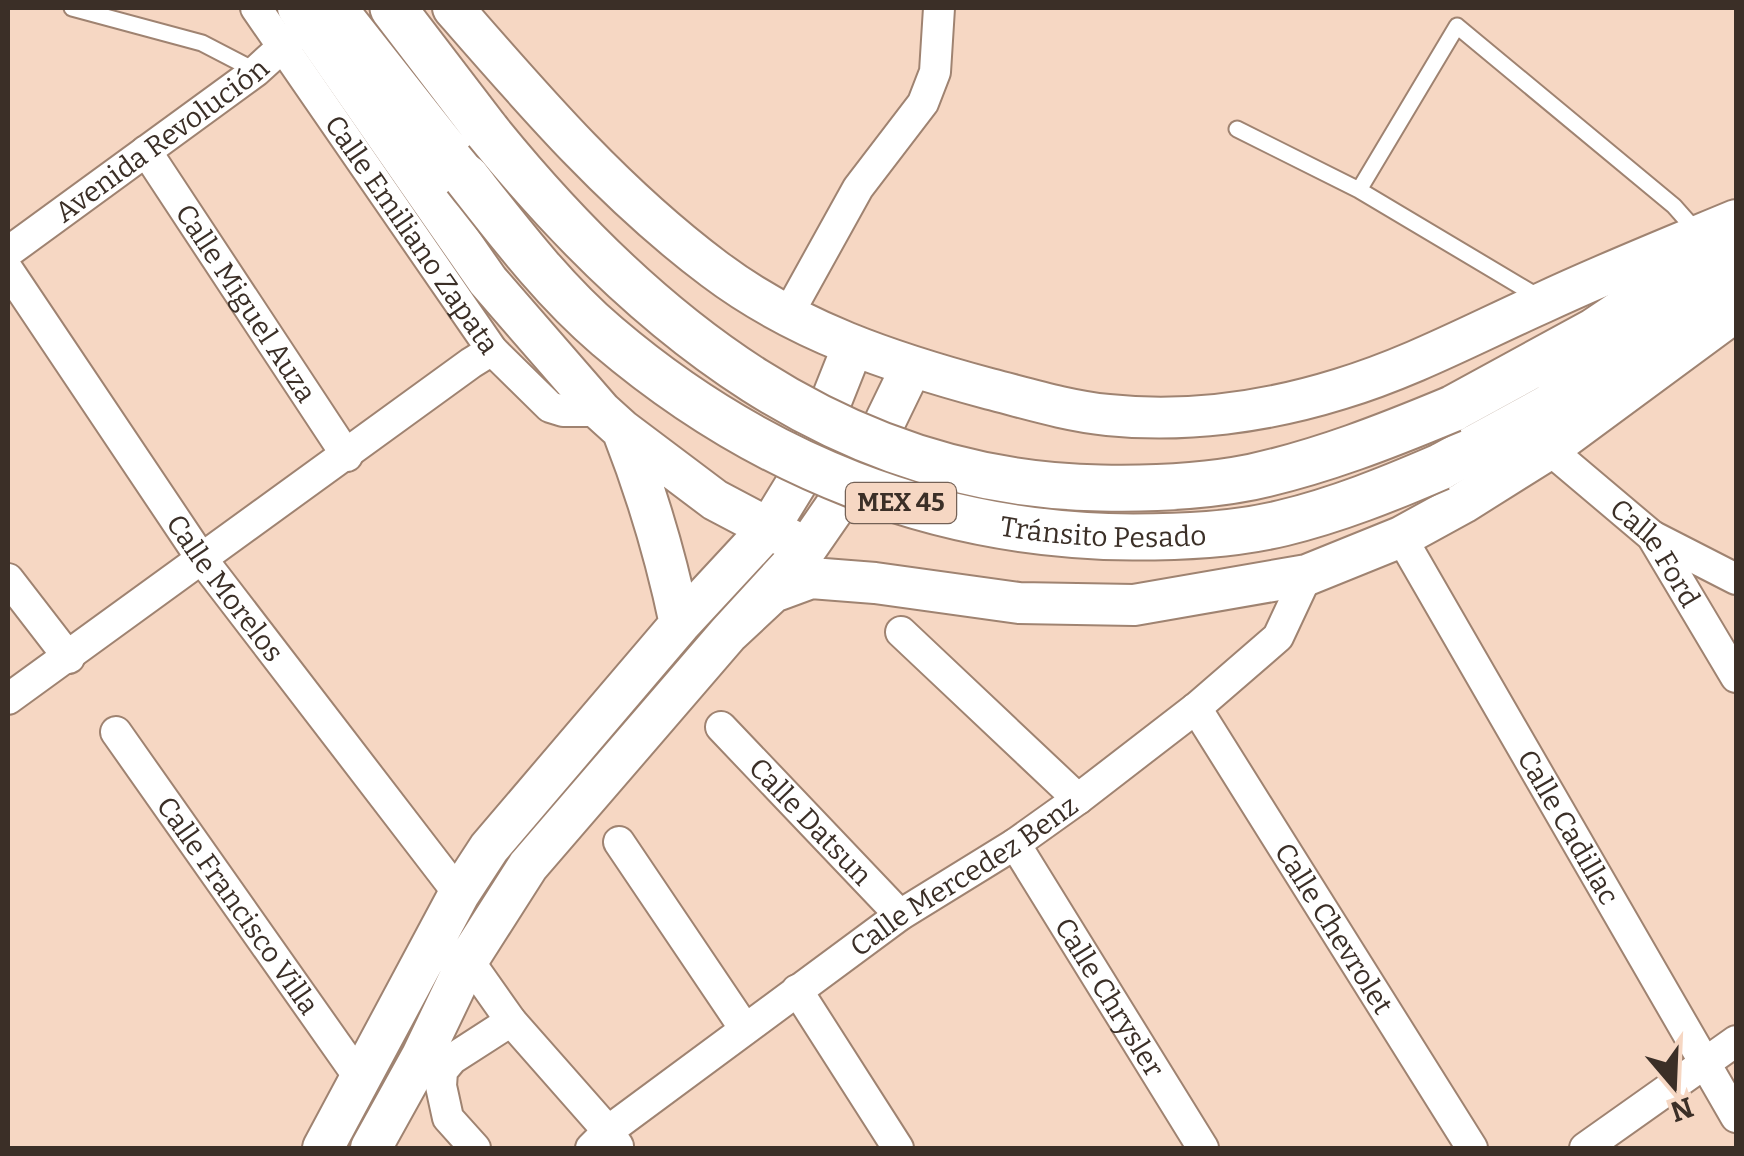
<svg xmlns="http://www.w3.org/2000/svg" width="1744" height="1156" font-family="Bitter,serif">
<style>
.lines{fill:none;stroke-linecap:round;stroke-linejoin:round}
.lane-casing{stroke:#9f8371;stroke-width:19}
.street-casing{stroke:#9f8371;stroke-width:34}
.secondary-casing{stroke:#9f8371;stroke-width:44}
.primary-casing{stroke:#9f8371;stroke-width:49}
.lane{stroke:#fff;stroke-width:15}
.street{stroke:#fff;stroke-width:30}
.secondary{stroke:#fff;stroke-width:40}
.primary{stroke:#fff;stroke-width:45}
.primary-bridge-casing{stroke:#9f8371;stroke-width:49;stroke-linecap:butt}
.primary-bridge{stroke:#fff;stroke-width:45}
.labels{text-anchor:middle;dominant-baseline:central;stroke-width:8;stroke-linejoin:round;paint-order:stroke}
.shield{fill:#f6d7c3;stroke:#736156;stroke-width:2.5}
.shield-label{font-size:25px;font-weight:bold;fill:#3b2f27}
.street-label{font-size:28px;fill:#3b2f27;stroke:#f6d7c3}
</style>
<rect width="100%" height="100%" fill="#f6d7c3"/>
<g class="lines">
<g class="lane-casing">
<path id="lane" d="M 72,8 L 202,43 L 256,71
M 1237,129 L 1359,190 L 1542,299
M 1359,190 L 1457,26 L 1674,206 L 1697,232"/>
</g>
<g class="street-casing">
<g id="street">
<path id="s1" d="M 256,8 L 492,350 L 550,407 L 563,411 L 601,411"/>
<path id="s2" d="M 146,151 L 347,456"/>
<path id="s3" d="M 8,252 L 256,71 L 299,32"/>
<path id="s4" d="M 8,270 L 201,558 L 459,894"/>
<path d="M 787,316 L 858,188 L 923,103 L 935,72 L 939,8"/>
<path id="s5" d="M 1549,449 L 1652,536 L 1736,677"/>
<path d="M 1652,536 L 1736,579"/>
<path id="s6" d="M 1401,537 L 1736,1117"/>
<path d="M 8,579 L 69,658"/>
<path d="M 901,632 L 1078,799"/>
<path d="M 8,699 L 471,363 L 492,350"/>
<path id="s7" d="M 1196,708 L 1472,1148"/>
<path id="s8" d="M 721,727 L 900,915"/>
<path id="s9" d="M 116,732 L 361,1080"/>
<path d="M 619,842 L 745,1029"/>
<path id="s10" d="M 1015,844 L 1203,1148"/>
<path d="M 468,960 L 511,1021 L 608,1131 L 618,1146"/>
<path d="M 797,990 L 898,1148"/>
<path d="M 475,1148 L 448,1118 L 441,1086 L 442,1071 L 452,1059 L 511,1021"/>
<path id="s11" d="M 591,1148 L 608,1131 L 900,915 L 1015,844 L 1078,799 L 1196,708 L 1278,637 L 1307,575"/>
<path d="M 1585,1148 L 1736,1041"/>
</g>
</g>
<g class="secondary-casing">
<path id="secondary" d="M 298,8 L 488,281 L 601,411 L 622,430 L 715,500 L 791,540
M 453,8 C 534,101 614,194 714,269 C 796,331 893,363 990,389 C 1029,399 1068,411 1108,415 C 1185,423 1266,412 1340,389 C 1410,368 1475,333 1542,303 C 1606,273 1671,247 1736,220
M 623,432 C 648,496 666,557 680,624
M 728,634 L 773,592 L 811,578 L 875,583 L 1019,603 L 1134,605 L 1307,575 L 1401,537 L 1463,503 L 1549,449 L 1736,311
M 323,1148 L 459,894 L 489,848 L 680,624 L 769,528 L 802,474 L 853,346
M 371,1148 L 422,1056 L 468,960 L 528,866 L 728,634 L 806,549 L 864,465 L 911,368"/>
</g>
<g class="primary-casing">
<path id="primary" d="M 333,8 L 466,177
M 393,8 L 487,131
M 1452,409 L 1595,331 L 1736,236
M 1440,467 L 1548,408 L 1736,286"/>
</g>
<use href="#lane" class="lane"/>
<use href="#street" class="street"/>
<use href="#secondary" class="secondary"/>
<use href="#primary" class="primary"/>
<g class="primary-bridge-casing">
<g id="primary-bridge">
<path d="M 487,131 C 644,325 840,484 1101,488 C 1151,489 1202,487 1252,477 C 1321,462 1387,436 1452,409"/>
<path id="s12" d="M 466,177 C 510,233 553,290 607,336 C 757,464 935,536 1133,537 C 1183,537 1233,535 1283,523 C 1337,510 1389,489 1440,467"/>
</g>
</g>
<use href="#primary-bridge" class="primary-bridge"/>
</g>
<g class="labels">
<rect class="shield" x="846" y="483" width="110" height="40" rx="8"/>
<g class="shield-label">
<text x="901" y="503">MEX 45</text>
</g>
<g class="street-label">
<text stroke="none"><textPath href="#s3" startOffset="190">Avenida Revolución</textPath></text>
<text stroke="none"><textPath href="#s1" startOffset="275">Calle Emiliano Zapata</textPath></text>
<text stroke="none"><textPath href="#s2" startOffset="182">Calle Miguel Auza</textPath></text>
<text stroke="none"><textPath href="#s12" startOffset="758">Tránsito Pesado</textPath></text>
<text stroke="none"><textPath href="#s5" startOffset="150">Calle Ford</textPath></text>
<text stroke="none"><textPath href="#s4" startOffset="385">Calle Morelos</textPath></text>
<text stroke="none"><textPath href="#s8" startOffset="130">Calle Datsun</textPath></text>
<text stroke="none"><textPath href="#s6" startOffset="335">Calle Cadillac</textPath></text>
<text stroke="none"><textPath href="#s11" startOffset="462">Calle Mercedez Benz</textPath></text>
<text stroke="none"><textPath href="#s9" startOffset="212">Calle Francisco Villa</textPath></text>
<text stroke="none"><textPath href="#s7" startOffset="260">Calle Chevrolet</textPath></text>
<text stroke="none"><textPath href="#s10" startOffset="180">Calle Chrysler</textPath></text>
</g>
</g>
<rect width="1744" height="1156" fill="none" stroke="#3b2f27" stroke-width="20"/>
<g transform="translate(1674 1086) rotate(161)" stroke="#f6d7c3" stroke-width="8" paint-order="stroke">
<path d="M0-8L18 38L0 25L-18 38Z" fill="#3b2f27"/>
<text y="-15" font-size="28" font-weight="bold" text-anchor="middle" fill="#3b2f27">N</text>
</g>
</svg>
